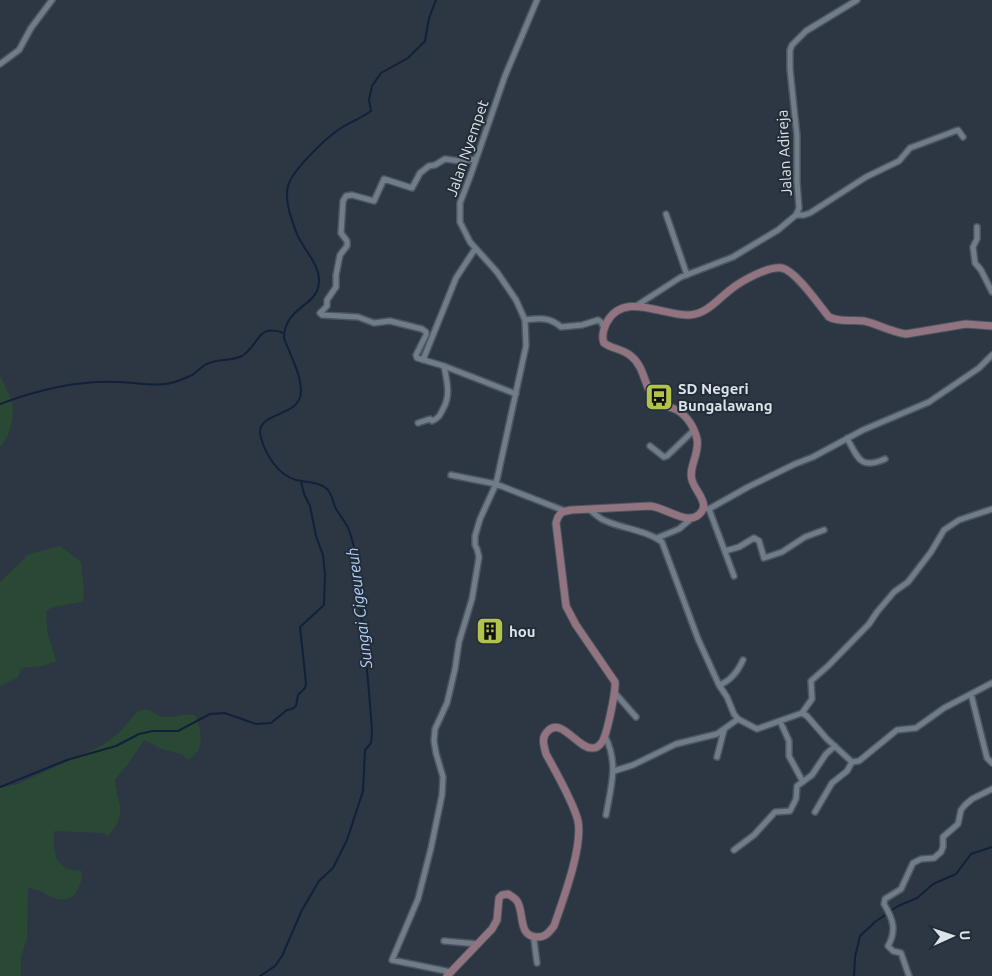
<svg xmlns="http://www.w3.org/2000/svg" width="992" height="976" font-family="Ubuntu,sans-serif">
<style>
.green{fill:#294935}
.lines{fill:none;stroke-linecap:round;stroke-linejoin:round}
.stream{stroke:#11213a;stroke-width:2}
.street-casing{stroke:#4d555f;stroke-width:8}
.secondary-casing{stroke:#4d555f;stroke-width:9}
.street{stroke:#717c89;stroke-width:5}
.secondary{stroke:#927480;stroke-width:7}
.labels{text-anchor:middle;dominant-baseline:central;stroke-width:4;stroke-linejoin:round;paint-order:stroke}
.street-label{font-size:15px;fill:#dde3eb;stroke:#232d38}
.poi-label{font-size:15px;font-weight:bold;fill:#dde3eb;stroke:#232d38;text-anchor:start}
.water-label{font-size:16px;font-style:italic;fill:#b5d1fb;stroke:#232d38}
</style>
<rect width="100%" height="100%" fill="#2d3743"/>
<path class="green" d="M 0,376 C 4,384 9,393 12,402 C 15,415 10,437 0,447 Z
M 60,546 L 81,562 L 84,591 L 83,601 C 70,606 58,603 46,611 L 47,632 L 56,661 L 43,666 L 21,668 L 18,677 L 0,686 L 0,582 L 29,554 Z
M 146,709 C 153,712 159,717 166,717 C 178,718 182,712 196,716 C 201,734 206,748 188,760 L 181,754 L 162,749 L 144,740 L 128,764 L 115,779 C 116,806 130,811 108,836 L 103,833 L 54,831 C 53,854 54,870 82,871 C 82,888 74,904 54,898 C 50,897 47,894 43,892 C 39,890 33,889 28,888 L 27,938 L 21,957 L 21,976 L 0,976 L 0,788 L 18,784 L 103,745 L 119,733 L 137,712 Z"/>
<g class="lines">
<path class="stream" d="M 0,404 C 37,390 79,380 119,382 C 148,383 161,390 190,376 C 197,373 202,365 209,363 C 219,359 232,361 242,356 C 260,345 256,323 284,333
M 0,787 L 67,760 L 116,746 L 139,734 L 153,731 L 178,731 L 210,714 L 225,713 L 256,724 L 271,723 L 287,710 L 292,709 L 296,706 L 298,695 L 305,688 L 306,683 L 300,627 L 324,605 L 325,575 L 323,555 L 316,536 L 310,506 L 304,494 L 301,481
M 260,976 L 275,966 L 282,956 L 302,910 L 319,881 L 333,868 L 347,840 L 363,791 L 365,750 L 371,743 L 372,733 C 370,697 366,659 362,624 C 358,593 360,560 349,530 C 346,522 339,515 335,507 C 333,502 332,495 328,490 C 321,482 306,482 296,480 C 278,475 266,455 261,438 C 253,410 300,419 301,392 C 301,373 290,355 284,338 C 284,332 286,325 289,320 C 299,304 320,301 319,279 C 318,262 303,249 297,234 C 292,221 284,201 288,186 C 292,170 327,137 341,128 C 351,122 361,118 371,111 L 369,100 L 372,86 L 381,73 L 408,58 L 425,41 L 429,18 L 436,0
M 854,976 L 855,957 L 860,936 L 875,922 L 898,906 L 917,898 L 933,884 L 956,874 L 971,854 L 992,847"/>
<g class="street-casing">
<path id="street" d="M 0,64 L 19,50 L 31,28 L 52,0
M 476,159 L 460,161 L 445,159 L 435,165 L 429,166 L 420,173 L 412,188 L 384,179 L 374,201 L 352,195 L 346,196 L 343,201 L 341,233 L 347,241 L 347,246 L 340,255 L 336,275 L 336,287 L 327,300 L 327,306 L 320,313 L 322,315 L 358,317 L 374,323 L 390,321 L 422,329 L 426,332 L 426,335 L 416,355 L 417,358 L 444,366 L 516,394
M 666,214 L 687,275
M 796,215 L 804,215 L 810,213 L 866,177 L 899,161 L 910,148 L 958,130 L 963,137
M 977,227 L 977,239 L 973,247 L 975,263 L 981,270 L 992,292
M 636,306 L 681,277 L 733,257 L 778,230 L 796,215 L 799,208 L 797,182 L 797,136 L 790,69 L 790,50 L 792,45 L 806,31 L 857,0
M 525,320 C 539,318 550,317 561,327 L 582,325 L 598,320 L 601,322 L 604,328
M 423,360 L 456,278 L 475,249
M 418,423 L 430,419 L 432,421 C 438,419 440,415 443,409 C 451,395 447,382 444,366
M 847,438 C 858,458 860,470 885,459
M 650,446 L 664,457 L 667,456 L 694,430
M 451,475 L 496,484 L 565,511
M 704,508 L 709,509 L 748,487 L 795,464 L 813,457 L 863,430 L 929,402 L 979,368 L 992,355
M 709,509 L 734,576
M 590,510 C 595,514 600,519 606,521 C 624,529 646,530 662,542 L 698,639 L 719,685 L 727,697 L 734,714 L 738,719 L 757,729 L 802,713 L 812,699 L 811,681 L 829,665 L 869,624 L 877,612 L 894,592 L 908,582 L 931,552 L 944,530 L 959,520 L 992,509
M 657,538 L 679,529 L 692,518
M 725,551 L 739,547 L 754,538 L 759,541 L 764,558 L 782,552 L 805,537 L 824,530
M 719,685 C 731,681 738,671 743,660
M 614,692 L 636,717
M 971,694 L 987,758 L 992,763
M 802,713 L 807,716 L 827,739 L 852,762
M 780,721 L 789,741 L 789,756 L 803,782
M 605,736 C 619,764 611,786 606,815
M 717,757 L 724,730
M 614,771 L 633,765 L 676,744 L 717,734 L 738,719
M 815,812 L 832,783 L 847,771 L 852,762 L 859,761 L 897,730 L 916,728 L 944,708 L 992,683
M 734,850 L 754,835 L 775,812 L 790,811 L 796,799 L 797,786 L 812,775 L 826,754 L 835,746
M 535,937 L 534,940 L 537,963
M 444,941 L 478,944
M 451,972 L 392,960 L 418,899 L 431,848 L 442,795 L 443,777 L 436,753 L 434,741 L 435,729 L 447,703 L 455,669 L 459,642 L 472,599 L 479,557 L 477,549 L 475,545 L 475,536 L 480,519 L 496,484 L 526,346 L 525,320 L 516,300 L 497,272 L 470,242 L 460,222 L 460,203 L 471,174 L 505,76 L 537,0
M 909,976 L 901,953 L 893,951 L 888,946 C 897,930 893,919 884,904 L 885,899 L 901,889 L 913,863 L 921,859 L 934,858 L 941,852 L 943,847 L 943,837 L 958,824 L 961,810 L 965,805 L 972,799 L 992,789"/>
</g>
<g class="secondary-casing">
<path id="secondary" d="M 447,976 L 492,929 L 497,920 L 499,898 L 502,895 L 508,894 C 511,896 515,898 517,901 C 525,913 517,937 538,937 C 546,937 549,932 554,926 C 563,900 583,847 578,821 C 574,804 555,770 546,754 C 544,746 541,738 547,732 C 561,715 578,750 593,748 C 597,748 600,745 602,742 C 607,735 616,691 615,682 L 576,625 L 566,606 L 556,523 L 558,517 L 562,512 L 571,510 L 650,506 C 664,507 685,524 697,516 C 713,505 695,492 692,480 C 688,467 700,454 697,439 C 694,426 685,412 672,408 C 667,406 661,406 657,402 C 644,390 646,368 631,356 C 623,349 612,349 604,343 C 601,336 604,328 607,322 C 624,291 663,316 689,315 C 707,314 717,300 730,290 C 741,281 768,266 782,268 C 796,271 819,305 829,317 C 841,323 852,319 864,321 C 878,324 891,332 906,334 L 966,324 L 992,326"/>
</g>
<use href="#street" class="street"/>
<use href="#secondary" class="secondary"/>
</g>
<defs>
<g id="bus-square" transform="scale(1.4375)"><rect x="-9" y="-9" width="18" height="18" rx="4" fill="#b2c34b" stroke="#232d38"/><path d="M-5-6H5V4H4V6H2V4H-2V6H-4V4H-5ZM-3.5-4V0h7V-4ZM-3.5 1.2v1.5H-2V1.2ZM2 1.2v1.5H3.5V1.2Z" fill="#111"/></g>
<g id="building-square" transform="scale(1.4375)"><rect x="-9" y="-9" width="18" height="18" rx="4" fill="#b2c34b" stroke="#232d38"/><path d="M-4-6H4V6H1V3H-1V6H-4ZM-2.5-4.3h1.7v1.8h-1.7ZM.8-4.3h1.7v1.8H.8ZM-2.5-1h1.7V.8h-1.7ZM.8-1h1.7V.8H.8Z" fill="#111"/></g>
</defs>
<g fill-rule="evenodd">
<use href="#bus-square" x="659" y="397"/>
<use href="#building-square" x="490" y="631"/>
</g>
<g class="labels">
<g class="street-label">
<text transform="translate(467 148) rotate(-71)">Jalan Nyempet</text>
<text transform="translate(784 153) rotate(-93)">Jalan Adireja</text>
</g>
<g class="poi-label">
<text x="678" y="388">SD Negeri<tspan x="678" dy="17">Bungalawang</tspan></text>
<text x="509" y="631">hou</text>
</g>
<g class="water-label">
<text transform="translate(359 608) rotate(-97)">Sungai Cigeureuh</text>
</g>
</g>
<g transform="translate(952 936) rotate(87)" stroke="#232d38" stroke-width="4" paint-order="stroke">
<path d="M0-4L9 19L0 12L-9 19Z" fill="#dde3eb"/>
<text y="-8" font-size="14" font-weight="bold" text-anchor="middle" fill="#dde3eb">U</text>
</g>
</svg>
